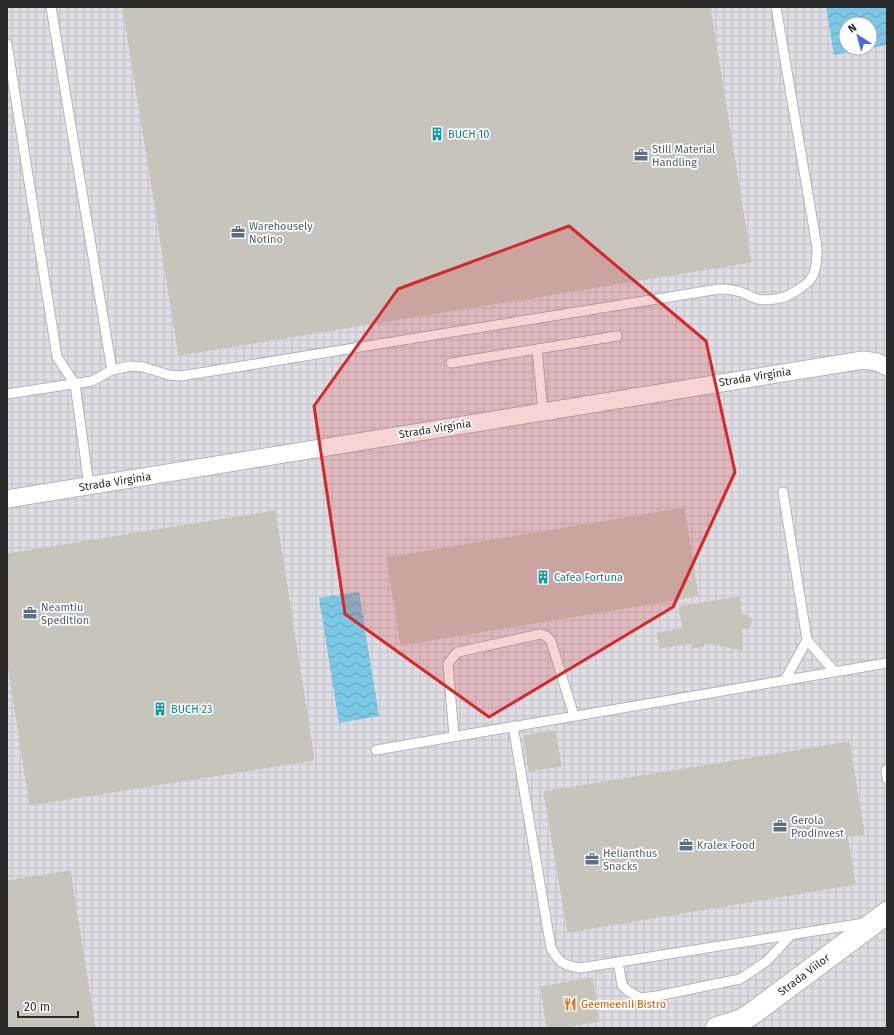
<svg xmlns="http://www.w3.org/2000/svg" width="894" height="1035" font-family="'Fira Sans',sans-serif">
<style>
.industrial{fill:url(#industrial-grid);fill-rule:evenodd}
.water{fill:url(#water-waves);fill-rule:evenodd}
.building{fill:#c7c4bc;stroke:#c7c2b8}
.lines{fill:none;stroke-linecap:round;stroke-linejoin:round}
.service-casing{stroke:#b1b4bd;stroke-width:11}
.minor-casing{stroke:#b1b4bd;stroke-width:19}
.secondary-casing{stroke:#b1b4bd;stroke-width:24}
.service{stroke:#fff;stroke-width:9}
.minor{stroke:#fff;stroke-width:17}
.secondary{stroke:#fff;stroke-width:22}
.marked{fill:#d62828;fill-opacity:0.2;stroke:#d62828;stroke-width:3;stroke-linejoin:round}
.labels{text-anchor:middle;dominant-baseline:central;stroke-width:3.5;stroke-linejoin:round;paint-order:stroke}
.culture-label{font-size:11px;fill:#0d838f;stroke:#fff;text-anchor:start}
.service-label{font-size:11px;fill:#4e5e75;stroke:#fff;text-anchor:start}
.street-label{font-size:11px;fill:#2b2b2b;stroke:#fff}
.food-label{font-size:11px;fill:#c56008;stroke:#fff;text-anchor:start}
</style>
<defs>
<pattern id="industrial-grid" width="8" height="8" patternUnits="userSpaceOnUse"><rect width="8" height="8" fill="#e0dee5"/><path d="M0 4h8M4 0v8" fill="none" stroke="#c0bfc5"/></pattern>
<pattern id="water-waves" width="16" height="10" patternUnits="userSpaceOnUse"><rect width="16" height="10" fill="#7ac8e5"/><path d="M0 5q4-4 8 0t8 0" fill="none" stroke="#64a3ba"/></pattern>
</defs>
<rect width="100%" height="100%" fill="#ebe6de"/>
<path class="industrial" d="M 7,7 L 887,7 L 887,1028 L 7,1028 ZM 846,24 L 870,24 L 870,48 L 846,48 Z"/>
<path class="water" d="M 826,7 L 887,7 L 887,45 L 834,55 ZM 846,24 L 870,24 L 870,48 L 846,48 Z
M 359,592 L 379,716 L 339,723 L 319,598 Z"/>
<path class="building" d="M 123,7 L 710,7 L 751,262 L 179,355 Z
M 684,508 L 698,596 L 401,645 L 387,558 Z
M 275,511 L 314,760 L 30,805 L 7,658 L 7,554 Z
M 739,597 L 742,616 L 746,615 L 749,617 L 751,619 L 751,624 L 749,627 L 745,628 L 742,627 L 742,650 L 703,642 L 704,646 L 693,648 L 692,643 L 660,648 L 657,633 L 683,629 L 679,607 Z
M 555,731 L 561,766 L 529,771 L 524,736 Z
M 849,742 L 864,834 L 847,836 L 855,884 L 568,932 L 544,792 Z
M 70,871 L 95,1028 L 7,1028 L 7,881 Z
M 592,978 L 599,1021 L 560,1028 L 547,1028 L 541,987 Z"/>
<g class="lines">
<g class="service-casing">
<path id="service" d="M 51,7 L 112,370
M 7,44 L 57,357 L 75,384 L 89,486
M 537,349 L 543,412
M 451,363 L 617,336
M 7,394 L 92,381 L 112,370 L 130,366 L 143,367 L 169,375 L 181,376 L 719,289 C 728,289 737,290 746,294 C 749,295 753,298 757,299 C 765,301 780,299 787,296 C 793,293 806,285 810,280 C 817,271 817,258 817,247 L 776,7
M 783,492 L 807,640 L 835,672
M 785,680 L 807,640
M 513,726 L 551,948 C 560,963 562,965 580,968 L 865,923
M 454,736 L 448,664 L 453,657 L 458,652 L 540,634 L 546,636 L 551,641 L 574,716
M 376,750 L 887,663
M 886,770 L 887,779
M 618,962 L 622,985 L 628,991 L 640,998 L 657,996 L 740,979 L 767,961 L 792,934"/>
</g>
<g class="minor-casing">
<path id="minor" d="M 7,499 L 863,360 L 877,362 L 887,367"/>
</g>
<g class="secondary-casing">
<path id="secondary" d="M 717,1028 L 740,1021 L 753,1013 L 887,913"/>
</g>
<use href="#service" class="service"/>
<use href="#minor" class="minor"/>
<use href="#secondary" class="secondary"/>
</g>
<path class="marked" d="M 569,226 L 706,341 L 735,472 L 673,607 L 489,717 L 345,614 L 314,406 L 398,289 Z"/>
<defs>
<g id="building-bare" transform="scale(1.08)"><path d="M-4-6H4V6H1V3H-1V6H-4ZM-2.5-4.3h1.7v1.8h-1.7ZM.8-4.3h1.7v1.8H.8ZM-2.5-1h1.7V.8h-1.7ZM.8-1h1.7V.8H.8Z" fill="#0f9aa8" stroke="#fff" stroke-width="2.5" paint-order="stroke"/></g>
<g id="office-bare" transform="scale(1.08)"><path d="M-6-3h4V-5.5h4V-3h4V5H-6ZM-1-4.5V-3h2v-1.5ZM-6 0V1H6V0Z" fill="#5c6f8a" stroke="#fff" stroke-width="2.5" paint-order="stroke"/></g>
<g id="restaurant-bare" transform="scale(1.08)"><path d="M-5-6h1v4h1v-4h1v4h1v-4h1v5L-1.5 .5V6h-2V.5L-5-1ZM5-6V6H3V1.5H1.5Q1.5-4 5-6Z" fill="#e8710a" stroke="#fff" stroke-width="2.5" paint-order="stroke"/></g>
</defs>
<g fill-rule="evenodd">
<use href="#building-bare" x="437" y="134"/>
<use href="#office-bare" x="641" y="155"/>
<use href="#office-bare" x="238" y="232"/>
<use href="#building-bare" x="543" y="577"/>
<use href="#office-bare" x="30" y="613"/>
<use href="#building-bare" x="160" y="709"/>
<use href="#office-bare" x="780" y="826"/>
<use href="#office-bare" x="686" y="845"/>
<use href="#office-bare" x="592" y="859"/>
<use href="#restaurant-bare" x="570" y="1004"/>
</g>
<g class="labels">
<g class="culture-label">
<text x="448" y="134">BUCH 10</text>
<text x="554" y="577">Cafea Fortuna</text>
<text x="171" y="709">BUCH 23</text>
</g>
<g class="service-label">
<text x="652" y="149">Still Material<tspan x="652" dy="13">Handling</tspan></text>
<text x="249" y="226">Warehousely<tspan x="249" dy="13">Notino</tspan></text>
<text x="41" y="607">Neamtiu<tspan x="41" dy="13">Spedition</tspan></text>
<text x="791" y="820">Gerola<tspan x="791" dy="13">Prodinvest</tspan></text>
<text x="697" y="845">Kralex Food</text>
<text x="603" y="853">Helianthus<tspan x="603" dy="13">Snacks</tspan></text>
</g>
<g class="street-label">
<text transform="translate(755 377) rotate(-9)">Strada Virginia</text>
<text transform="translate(435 429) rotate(-9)">Strada Virginia</text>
<text transform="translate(115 482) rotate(-9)">Strada Virginia</text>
<text transform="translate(804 975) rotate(-37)">Strada Viilor</text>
</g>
<g class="food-label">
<text x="581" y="1004">Geemeenii Bistro</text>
</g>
</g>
<rect width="894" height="1035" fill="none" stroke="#2b2b2b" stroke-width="16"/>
<g transform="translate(858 36) rotate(324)"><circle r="19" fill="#ffffff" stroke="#aaaaaa"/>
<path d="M0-3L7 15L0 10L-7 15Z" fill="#4b68eb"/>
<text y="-6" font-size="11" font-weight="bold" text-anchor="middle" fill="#2b2b2b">N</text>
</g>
<path d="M18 1011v6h60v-6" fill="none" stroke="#2b2b2b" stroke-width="2"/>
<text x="24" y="1011" font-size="12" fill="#2b2b2b" stroke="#ffffff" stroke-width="3" paint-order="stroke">20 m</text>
</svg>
